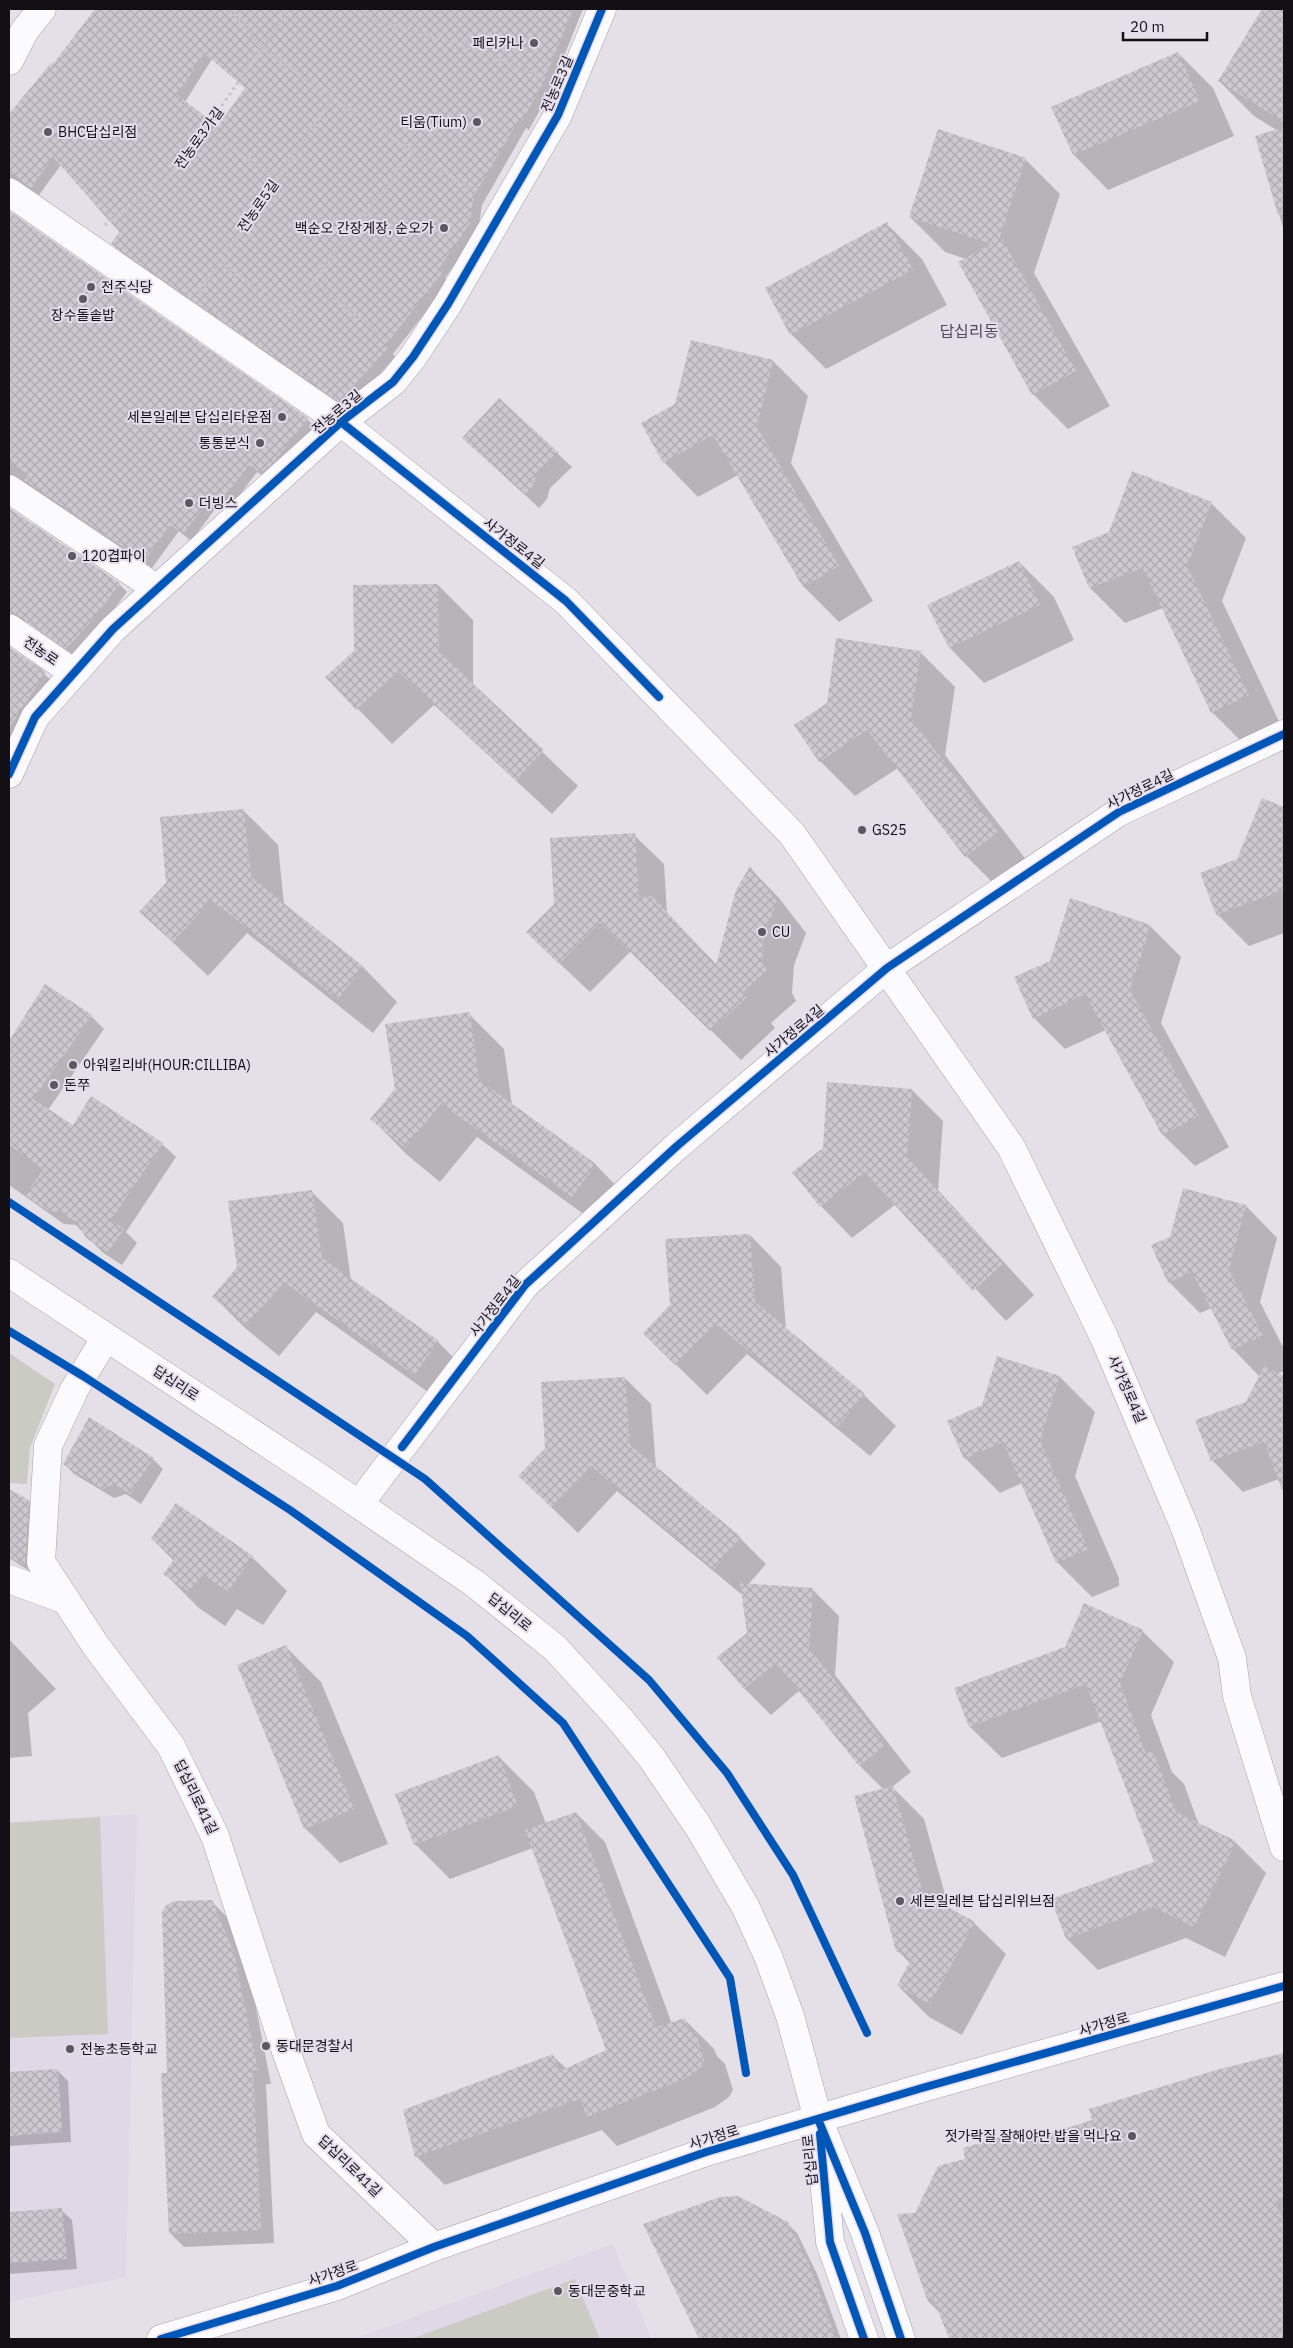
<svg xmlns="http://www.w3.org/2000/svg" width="1293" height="2348" font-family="'IBM Plex Sans','Noto Sans KR',sans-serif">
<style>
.built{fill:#e0d7e7}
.green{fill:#caccc3}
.shadow{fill:#0003;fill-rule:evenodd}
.building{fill:url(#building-cross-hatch);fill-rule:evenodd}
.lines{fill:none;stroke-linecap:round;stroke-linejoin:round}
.street-casing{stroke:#a6a2a9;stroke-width:29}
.secondary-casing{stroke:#a6a2a9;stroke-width:29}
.path{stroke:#c4c3c5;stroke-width:3;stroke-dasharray:2.5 4;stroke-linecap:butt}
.street{stroke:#fbfafc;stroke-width:28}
.secondary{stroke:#fbfafc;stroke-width:28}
.cycleway-casing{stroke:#e5ddec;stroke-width:11}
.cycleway{stroke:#0057b8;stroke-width:8}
.poi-dot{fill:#5c585f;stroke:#e5ddec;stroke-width:2}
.labels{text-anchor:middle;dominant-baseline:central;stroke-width:4;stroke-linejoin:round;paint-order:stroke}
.poi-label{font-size:14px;fill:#120f15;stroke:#e5ddec;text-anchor:start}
.street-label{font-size:14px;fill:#120f15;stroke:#e5ddec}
.quarter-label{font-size:16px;fill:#534c59;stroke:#e5ddec}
</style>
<defs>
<pattern id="building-cross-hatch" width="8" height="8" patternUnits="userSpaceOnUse" patternTransform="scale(1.25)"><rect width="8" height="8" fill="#cdc8d0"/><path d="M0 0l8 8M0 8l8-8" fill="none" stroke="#afabb2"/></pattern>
</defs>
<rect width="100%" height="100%" fill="#e5e0e8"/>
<path class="built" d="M 137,1814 L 126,2277 L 9,2302 L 9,1822 Z
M 613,2244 L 651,2339 L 354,2339 Z"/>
<path class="green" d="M 9,1353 L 55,1384 L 30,1448 L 27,1484 L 9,1483 Z
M 100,1817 L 108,2034 L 9,2038 L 9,1823 Z
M 575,2279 L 600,2339 L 411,2339 Z"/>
<path class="shadow" d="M 96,9 L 583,9 L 550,91 L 529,130 L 526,128 L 482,205 L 478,231 L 445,278 L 449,282 L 393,354 L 395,357 L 348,409 L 121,252 L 113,244 L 121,232 L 61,165 L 39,195 L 20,184 L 9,187 L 9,114 L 51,65 L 53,66 ZM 212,59 L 246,88 L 218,127 L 185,102 Z
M 1264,9 L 1276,9 L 1284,14 L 1284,231 L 1257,137 L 1278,131 L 1254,116 L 1219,81 Z
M 1178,53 L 1213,88 L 1234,136 L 1108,190 L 1074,155 Z
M 1025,159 L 1060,194 L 1034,273 L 1110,406 L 1068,429 L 1033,394 L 966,259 L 945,252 L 910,217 Z
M 9,212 L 307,419 L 315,427 L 270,480 L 257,472 L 228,511 L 219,504 L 191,541 L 179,531 L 152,568 L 27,484 L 18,481 L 9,484 Z
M 887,224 L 922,259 L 947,305 L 826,369 L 791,334 L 767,288 Z
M 773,361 L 808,396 L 791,463 L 873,601 L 839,622 L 804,587 L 738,475 L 698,497 L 664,462 Z
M 464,438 L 558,454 L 572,467 L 550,488 L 547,499 L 539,508 Z
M 1211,503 L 1246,538 L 1222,601 L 1283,730 L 1247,747 L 1212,712 L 1163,608 L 1125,623 L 1090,588 L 1074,547 Z
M 9,509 L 119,584 L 127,592 L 101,626 L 75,656 L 27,622 L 20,620 L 9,623 Z
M 1019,562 L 1054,597 L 1074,640 L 984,683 L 950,648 L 929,605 Z
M 438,585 L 473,620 L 473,686 L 578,786 L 552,814 L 434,705 L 392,744 L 327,677 Z
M 9,648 L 53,681 L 9,746 Z
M 920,652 L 955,687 L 945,755 L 1032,867 L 1001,891 L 966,856 L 898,768 L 855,796 L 820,761 Z
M 1262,800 L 1284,809 L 1284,933 L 1249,946 L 1217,914 Z
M 244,811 L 278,845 L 284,905 L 363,967 L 397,1002 L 373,1033 L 247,933 L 208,976 L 141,912 Z
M 634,835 L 664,864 L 667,913 L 717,965 L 750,868 L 779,898 L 806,933 L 794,965 L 792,993 L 796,1001 L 771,1023 L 775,1028 L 741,1060 L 631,951 L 590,992 L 558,962 Z
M 1150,926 L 1181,957 L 1161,1023 L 1229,1147 L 1195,1166 L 1163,1135 L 1106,1030 L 1065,1049 L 1034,1018 Z
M 45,986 L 91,1016 L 104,1029 L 48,1110 L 73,1126 L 162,1144 L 176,1157 L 126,1232 L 137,1243 L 122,1265 L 102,1252 L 76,1225 L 64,1224 L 9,1185 L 9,1043 Z
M 469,1014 L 504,1049 L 512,1105 L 596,1165 L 630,1200 L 607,1231 L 477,1137 L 440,1182 L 406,1154 L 372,1119 Z
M 912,1090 L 943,1121 L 938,1190 L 1034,1295 L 1006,1321 L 896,1204 L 852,1238 L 821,1206 L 794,1172 Z
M 1184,1190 L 1246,1206 L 1277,1238 L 1260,1302 L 1284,1349 L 1284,1371 L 1277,1374 L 1284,1378 L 1284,1491 L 1279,1479 L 1243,1492 L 1212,1460 L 1260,1377 L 1233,1349 L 1212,1308 L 1200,1313 L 1169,1282 L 1172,1237 Z
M 311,1191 L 343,1223 L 351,1280 L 438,1342 L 469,1373 L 446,1405 L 316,1312 L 279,1356 L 245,1328 L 214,1297 Z
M 750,1235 L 781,1267 L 786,1329 L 864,1395 L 896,1426 L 870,1456 L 747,1354 L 707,1395 L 644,1333 Z
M 1060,1377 L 1095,1412 L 1075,1476 L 1119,1578 L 1119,1586 L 1092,1597 L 1057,1562 L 1022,1483 L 1000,1493 L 965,1458 Z
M 625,1378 L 651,1404 L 656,1467 L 740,1538 L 766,1564 L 748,1585 L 813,1590 L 839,1616 L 835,1675 L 911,1772 L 892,1787 L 924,1819 L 949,1909 L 974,1923 L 1006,1954 L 962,2035 L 929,2017 L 898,1986 L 910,1963 L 897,1950 L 884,1790 L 860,1766 L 800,1690 L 771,1715 L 744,1688 L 748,1633 L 742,1592 L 741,1594 L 617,1491 L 578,1533 L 546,1502 Z
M 153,1459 L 163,1469 L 141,1504 L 126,1494 L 114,1498 L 74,1474 L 64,1464 Z
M 9,1490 L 28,1501 L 35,1508 L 31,1572 L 9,1558 Z
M 152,1539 L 252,1557 L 287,1591 L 263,1625 L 237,1609 L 225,1626 L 199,1608 L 165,1574 L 174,1561 Z
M 1142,1631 L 1174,1662 L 1151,1715 L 1172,1772 L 1184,1784 L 1199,1825 L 1235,1842 L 1266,1873 L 1225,1957 L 1186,1938 L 1098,1970 L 1067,1939 L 1156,1862 L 1102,1721 L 1002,1758 L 970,1727 L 956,1689 Z
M 9,1639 L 56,1689 L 28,1713 L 32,1756 L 9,1758 Z
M 286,1647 L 321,1682 L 388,1844 L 340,1863 L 305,1828 Z
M 499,1757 L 534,1792 L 546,1824 L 576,1813 L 605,1842 L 672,2024 L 685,2020 L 714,2049 L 717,2056 L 725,2064 L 733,2090 L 729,2097 L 715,2107 L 617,2146 L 602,2130 L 445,2185 L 416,2156 L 553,2056 L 567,2069 L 608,2051 L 533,1848 L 450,1879 L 415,1844 Z
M 212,1902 L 226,1916 L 248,1967 L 271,2084 L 266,2084 L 274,2243 L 184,2247 L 170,2233 Z
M 1284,2053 L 1284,2339 L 950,2339 L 940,2313 L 929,2302 L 899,2216 L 916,2214 L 967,2160 L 1009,2136 L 1019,2145 L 1094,2121 L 1090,2110 Z
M 57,2070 L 68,2081 L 71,2142 L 9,2146 L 9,2073 Z
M 61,2210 L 72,2220 L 77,2269 L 9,2274 L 9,2213 Z
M 787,2223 L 797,2233 L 817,2274 L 841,2339 L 744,2339 L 729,2319 L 735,2339 L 700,2339 L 644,2225 Z"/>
<path class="building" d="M 95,9 L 573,9 L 543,83 L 521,123 L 518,121 L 474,196 L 470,223 L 438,270 L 442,273 L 385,346 L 388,348 L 339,402 L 111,244 L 119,232 L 53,157 L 31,188 L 9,172 L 9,114 L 51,63 L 53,64 ZM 204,53 L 245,88 L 218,126 L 177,95 Z
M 1262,9 L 1284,9 L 1284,122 L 1218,81 Z
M 1178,52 L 1200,101 L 1073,155 L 1051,107 Z
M 1284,127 L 1284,214 L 1278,215 L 1255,136 Z
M 938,129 L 1026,158 L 999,240 L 1002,239 L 1076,371 L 1032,395 L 958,262 L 991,244 L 909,217 Z
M 9,211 L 308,418 L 274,462 L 261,473 L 249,465 L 219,504 L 211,497 L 183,534 L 170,525 L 144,561 L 24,480 L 28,475 L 9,461 Z
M 887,222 L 913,270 L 790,335 L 765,288 Z
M 691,340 L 773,360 L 757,427 L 839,566 L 803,587 L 713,435 L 663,463 L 641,423 L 675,404 Z
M 499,398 L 559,453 L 536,474 L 534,485 L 525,495 L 462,438 Z
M 1132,471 L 1212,502 L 1187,566 L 1249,695 L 1211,713 L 1143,568 L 1089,588 L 1072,547 L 1109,532 Z
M 9,508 L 120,583 L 94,618 L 66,649 L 18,615 L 9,613 Z
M 1019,561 L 1040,605 L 949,648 L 927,605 Z
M 438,584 L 439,652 L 544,750 L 516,780 L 398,671 L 356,710 L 325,677 L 354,651 L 353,585 Z
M 836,638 L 921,651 L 911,719 L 998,832 L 965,857 L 867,730 L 819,762 L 794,725 L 827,703 Z
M 9,647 L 46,672 L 9,728 Z
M 1262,798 L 1284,807 L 1284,890 L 1216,915 L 1200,873 L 1237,859 Z
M 244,809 L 251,877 L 363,966 L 338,999 L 211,900 L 173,942 L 139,912 L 166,883 L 160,817 Z
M 635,833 L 639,898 L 652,896 L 716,965 L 736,890 L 750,866 L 777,902 L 764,934 L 762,962 L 767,970 L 742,993 L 747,997 L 710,1031 L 600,922 L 559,964 L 526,932 L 554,904 L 550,838 Z
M 1070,898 L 1151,925 L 1130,990 L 1199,1116 L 1162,1135 L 1085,994 L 1033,1019 L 1014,977 L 1050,961 Z
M 45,984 L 92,1015 L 33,1099 L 73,1125 L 91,1096 L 163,1143 L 111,1220 L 124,1229 L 108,1252 L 86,1238 L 77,1221 L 68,1219 L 63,1212 L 49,1211 L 25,1196 L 43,1169 L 9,1145 L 9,1041 Z
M 470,1012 L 479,1080 L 596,1164 L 572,1197 L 441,1104 L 405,1148 L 370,1119 L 395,1089 L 385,1024 Z
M 827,1082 L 912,1089 L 907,1157 L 1004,1263 L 973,1291 L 865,1172 L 820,1207 L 792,1172 L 823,1148 Z
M 1183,1188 L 1246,1205 L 1229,1270 L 1263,1335 L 1232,1350 L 1192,1272 L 1168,1283 L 1151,1245 L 1170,1237 Z
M 312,1190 L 322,1258 L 439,1341 L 414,1375 L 284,1282 L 247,1325 L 212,1297 L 237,1267 L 228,1201 Z
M 750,1234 L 755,1302 L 865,1394 L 838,1426 L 715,1323 L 675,1365 L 643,1333 L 670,1305 L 665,1239 Z
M 997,1356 L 1060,1376 L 1040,1441 L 1088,1549 L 1056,1563 L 1003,1442 L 964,1459 L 947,1421 L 982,1405 Z
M 1264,1366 L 1284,1376 L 1284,1490 L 1282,1490 L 1264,1442 L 1211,1461 L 1195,1420 L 1246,1402 Z
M 625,1377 L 630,1445 L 741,1537 L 714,1569 L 591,1466 L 551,1507 L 518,1476 L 545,1448 L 541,1382 Z
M 89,1417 L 154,1458 L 130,1494 L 114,1484 L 103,1489 L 63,1464 Z
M 9,1489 L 29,1500 L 25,1566 L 9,1557 Z
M 176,1503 L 253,1556 L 228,1591 L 202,1575 L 189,1592 L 163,1574 L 175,1558 L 151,1539 Z
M 740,1583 L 813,1588 L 809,1648 L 886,1745 L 859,1766 L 776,1663 L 744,1689 L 717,1657 L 747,1633 Z
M 1084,1603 L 1143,1630 L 1120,1683 L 1146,1754 L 1153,1751 L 1176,1812 L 1236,1841 L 1194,1927 L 1153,1907 L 1066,1939 L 1051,1899 L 1154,1862 L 1086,1684 L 969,1727 L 954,1688 L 1065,1647 Z
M 286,1645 L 354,1809 L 304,1829 L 237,1665 Z
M 499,1755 L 518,1806 L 414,1845 L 395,1794 Z
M 893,1786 L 923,1893 L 975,1922 L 930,2004 L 897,1986 L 911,1959 L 896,1951 L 854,1796 Z
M 576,1812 L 656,2027 L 685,2018 L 690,2031 L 696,2033 L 704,2061 L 700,2068 L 686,2078 L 587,2117 L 580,2099 L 415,2157 L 403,2110 L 553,2054 L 560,2071 L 606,2050 L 525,1830 Z
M 212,1900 L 234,1953 L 258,2070 L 253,2070 L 261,2230 L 169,2234 L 161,2073 L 167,2073 L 162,1912 L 166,1905 L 175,1901 Z
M 1284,2053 L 1284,2198 L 1276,2201 L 1284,2223 L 1284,2339 L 949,2339 L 934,2300 L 928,2302 L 897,2214 L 915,2213 L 938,2166 L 965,2159 L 963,2148 L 1010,2134 L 1014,2145 L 1092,2120 L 1089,2109 L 1216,2070 Z
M 58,2069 L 62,2132 L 9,2136 L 9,2072 Z
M 738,2196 L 788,2222 L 809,2264 L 836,2339 L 699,2339 L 643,2224 L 720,2197 Z
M 62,2208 L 67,2259 L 9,2263 L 9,2212 Z"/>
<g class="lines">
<g class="street-casing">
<path id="street" d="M 9,192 L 341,422 L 566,601 L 792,834 L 1011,1147 L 1104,1337 L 1185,1528 L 1232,1658 L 1237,1696 L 1284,1847
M 9,489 L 157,589
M 9,628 L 74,673
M 9,774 L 35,717 L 113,629 L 341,422 L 393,382 L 413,357 L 448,304 L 558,115 L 602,9
M 106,1337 L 74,1390 L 48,1446 L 41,1562 L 96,1646 L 171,1746 L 215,1836 L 283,2043 L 316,2134 L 434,2247
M 359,1504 L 525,1285 L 677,1146 L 887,968 L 1119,812 L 1284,734
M 9,1579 L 66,1600"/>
</g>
<g class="secondary-casing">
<path id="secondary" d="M 9,61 L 25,30 L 42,9
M 9,1273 L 317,1476 L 474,1583 L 555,1648 L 619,1718 L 651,1757 L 698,1826 L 745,1906 L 768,1956 L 790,2016 L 818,2119 L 865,2233 L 901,2339
M 821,2148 L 830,2242 L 864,2339
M 161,2339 L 337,2286 L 434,2247 L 706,2152 L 922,2088 L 1284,1986"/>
</g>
<path class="path" d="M 230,9 L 263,48 L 333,99 L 480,195
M 359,9 L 376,20 L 458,44 L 543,77
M 204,132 L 278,178
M 105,225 L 178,169 L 289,9
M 219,262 L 290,312 L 412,152
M 313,281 L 389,342
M 200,291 L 333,99"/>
<use href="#street" class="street"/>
<use href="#secondary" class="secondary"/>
<g class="cycleway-casing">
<path id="cycleway" d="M 341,422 L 566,601 L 659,697
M 9,774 L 35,717 L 113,629 L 341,422 L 393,382 L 413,357 L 448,304 L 558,115 L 602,9
M 9,1202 L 425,1479 L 649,1680 L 727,1773 L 793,1875 L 867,2033
M 9,1331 L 83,1376 L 290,1510 L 467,1636 L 563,1723 L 730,1978 L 746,2073
M 402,1447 L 525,1285 L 677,1146 L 887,968 L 1119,812 L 1284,734
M 818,2119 L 865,2233 L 901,2339
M 820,2134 L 830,2242 L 864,2339
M 161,2339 L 337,2286 L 434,2247 L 706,2152 L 922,2088 L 1284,1986"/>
</g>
<use href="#cycleway" class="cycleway"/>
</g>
<g class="poi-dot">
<circle cx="534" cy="43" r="5"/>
<circle cx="477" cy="122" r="5"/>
<circle cx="48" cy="132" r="5"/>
<circle cx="444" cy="228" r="5"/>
<circle cx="91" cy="287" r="5"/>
<circle cx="83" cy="299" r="5"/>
<circle cx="282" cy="417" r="5"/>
<circle cx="260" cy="443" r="5"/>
<circle cx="189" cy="503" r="5"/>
<circle cx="72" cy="556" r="5"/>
<circle cx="862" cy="830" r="5"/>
<circle cx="762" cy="932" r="5"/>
<circle cx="73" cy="1065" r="5"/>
<circle cx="54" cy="1085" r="5"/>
<circle cx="900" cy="1901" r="5"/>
<circle cx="266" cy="2046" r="5"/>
<circle cx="70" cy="2049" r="5"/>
<circle cx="1132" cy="2136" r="5"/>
<circle cx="558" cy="2291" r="5"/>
</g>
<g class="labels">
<g class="poi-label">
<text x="524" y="43" text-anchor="end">페리카나</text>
<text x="467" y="122" text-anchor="end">티움(Tium)</text>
<text x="58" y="132">BHC답십리점</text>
<text x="434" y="228" text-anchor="end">백순오 간장게장, 순오가</text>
<text x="101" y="287">전주식당</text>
<text x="83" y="315" text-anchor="middle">장수돌솥밥</text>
<text x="272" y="417" text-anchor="end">세븐일레븐 답십리타운점</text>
<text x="250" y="443" text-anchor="end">통통분식</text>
<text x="199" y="503">더빙스</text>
<text x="82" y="556">120겹파이</text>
<text x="872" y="830">GS25</text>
<text x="772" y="932">CU</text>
<text x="83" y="1065">아워킬리바(HOUR:CILLIBA)</text>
<text x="64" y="1085">돈쭈</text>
<text x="910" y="1901">세븐일레븐 답십리위브점</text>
<text x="276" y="2046">동대문경찰서</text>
<text x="80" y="2049">전농초등학교</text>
<text x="1122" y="2136" text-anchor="end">젓가락질 잘해야만 밥을 먹나요</text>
<text x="568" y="2291">동대문중학교</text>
</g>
<g class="street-label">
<text transform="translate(557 84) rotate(-67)">전농로3길</text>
<text transform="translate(199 138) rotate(-54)">전농로3가길</text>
<text transform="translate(258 206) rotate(-55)">전농로5길</text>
<text transform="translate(337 412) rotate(-40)">전농로3길</text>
<text transform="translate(514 543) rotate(38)">사가정로4길</text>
<text transform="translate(41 651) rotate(34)">전농로</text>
<text transform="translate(1140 789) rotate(-26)">사가정로4길</text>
<text transform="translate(794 1031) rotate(-40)">사가정로4길</text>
<text transform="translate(495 1306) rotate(-52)">사가정로4길</text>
<text transform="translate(176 1383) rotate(33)">답십리로</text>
<text transform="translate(1127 1389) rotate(66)">사가정로4길</text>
<text transform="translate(510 1612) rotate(39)">답십리로</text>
<text transform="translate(196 1797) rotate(64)">답십리로41길</text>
<text transform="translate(1104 2024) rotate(-16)">사가정로</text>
<text transform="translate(714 2137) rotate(-17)">사가정로</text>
<text transform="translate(810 2160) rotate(-96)">답십리로</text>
<text transform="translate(350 2166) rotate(44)">답십리로41길</text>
<text transform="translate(333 2273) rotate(-19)">사가정로</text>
</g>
<g class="quarter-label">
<text x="969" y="331">답십리동</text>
</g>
</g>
<rect width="1293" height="2348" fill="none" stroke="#120f15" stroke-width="20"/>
<path d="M1123 32v8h84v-8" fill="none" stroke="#120f15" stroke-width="2.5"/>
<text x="1130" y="32" font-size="15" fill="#120f15" stroke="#e5ddec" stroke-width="4" paint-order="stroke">20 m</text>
</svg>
